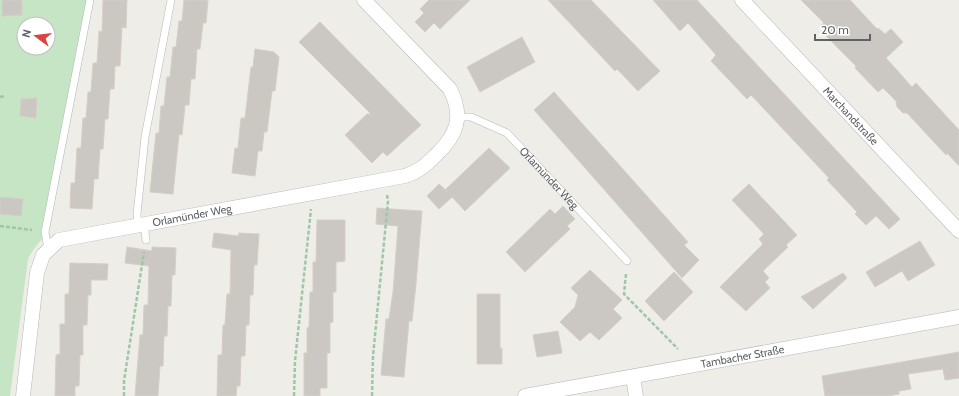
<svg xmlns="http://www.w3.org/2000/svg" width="959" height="396" font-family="Cabin,sans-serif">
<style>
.green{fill:#c6e5c5;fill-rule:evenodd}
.building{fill:#cbc8c4;stroke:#d4cfc5}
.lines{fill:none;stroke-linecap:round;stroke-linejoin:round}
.lane-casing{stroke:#b4b7ba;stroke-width:8}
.street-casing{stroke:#b4b7ba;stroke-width:15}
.path{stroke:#9ec6a8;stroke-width:2.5;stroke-dasharray:4 2;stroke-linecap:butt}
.lane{stroke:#fff;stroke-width:7}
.street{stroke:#fff;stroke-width:14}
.labels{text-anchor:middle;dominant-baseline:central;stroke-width:3;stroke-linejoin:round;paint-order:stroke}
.street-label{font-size:11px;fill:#5e6266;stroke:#fff}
</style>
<rect width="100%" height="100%" fill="#efede7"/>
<path class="green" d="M 0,0 L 94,0 L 50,227 C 44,239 34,246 28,259 L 10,396 L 0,396 ZM 24,24 L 48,24 L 48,48 L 24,48 Z"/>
<path class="building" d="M 2,0 L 22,0 L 22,15 L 2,16 Z
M 103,0 L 127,0 L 126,28 L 122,27 L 120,66 L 115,66 L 114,89 L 110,89 L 108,119 L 105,119 L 103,149 L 100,149 L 98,179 L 94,179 L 92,209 L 70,208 L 71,183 L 75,183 L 77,148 L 81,148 L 83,118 L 86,118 L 88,92 L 91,92 L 93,63 L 97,63 L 99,31 L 102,32 Z
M 184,0 L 208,0 L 206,23 L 203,23 L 200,49 L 197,49 L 195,79 L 191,79 L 189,105 L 185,105 L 182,135 L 179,134 L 173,194 L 150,192 L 156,133 L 159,133 L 161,106 L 164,106 L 167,77 L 170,77 L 173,47 L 176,47 L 179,21 L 182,21 Z
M 429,0 L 470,0 L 440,29 L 434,23 L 425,32 L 415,22 L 424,13 L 420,9 Z
M 548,0 L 591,0 L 660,71 L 638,91 L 617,69 L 615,71 Z
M 653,0 L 697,0 L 900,219 L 889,229 L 876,216 L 866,225 L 855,214 L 857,212 L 827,180 L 829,178 L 751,95 L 747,99 L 711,61 L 716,55 L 688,23 L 680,31 Z
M 801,0 L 850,0 L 877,29 L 878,28 L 885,34 L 891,29 L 903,42 L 886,58 L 912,87 L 916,83 L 959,130 L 959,166 L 947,153 L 946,155 L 907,113 L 903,113 L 897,107 L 896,101 L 883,88 L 878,92 L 855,68 L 856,66 L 826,36 L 828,33 L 821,25 L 824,23 Z
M 320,22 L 421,125 L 387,156 L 383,152 L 372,163 L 345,135 L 367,114 L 371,114 L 299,42 Z
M 522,37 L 535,62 L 480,92 L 467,67 Z
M 255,49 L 274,52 L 279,57 L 275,91 L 272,91 L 267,132 L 264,132 L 262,151 L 258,151 L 255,176 L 232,173 L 235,148 L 238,148 L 241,118 L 245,118 L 251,67 L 253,67 Z
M 554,92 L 688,242 L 684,245 L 699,260 L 682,278 L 534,110 Z
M 37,98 L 36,118 L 20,116 L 21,99 Z
M 489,148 L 510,168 L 465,211 L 452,197 L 439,209 L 427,196 L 439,184 L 448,192 L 445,190 Z
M 749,184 L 797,235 L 786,245 L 788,247 L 763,271 L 769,278 L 765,282 L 770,288 L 746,311 L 720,287 L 763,244 L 759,239 L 764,234 L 732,200 Z
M 0,197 L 23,199 L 21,216 L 0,214 Z
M 563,206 L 575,219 L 567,226 L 570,229 L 525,272 L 506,252 L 550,209 L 555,214 Z
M 377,208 L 422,211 L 416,284 L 412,321 L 409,321 L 404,377 L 381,375 L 386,319 L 389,319 L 393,292 L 398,226 L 376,224 Z
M 317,220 L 345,220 L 345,261 L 336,262 L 336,292 L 333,292 L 333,322 L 330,323 L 330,353 L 327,353 L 327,388 L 320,388 L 320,396 L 304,396 L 304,353 L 307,353 L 307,328 L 309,327 L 310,292 L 313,292 L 313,262 L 316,262 Z
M 214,233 L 238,236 L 239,233 L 259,234 L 257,265 L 254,265 L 253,295 L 250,295 L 249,325 L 246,325 L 245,356 L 241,356 L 240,386 L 237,386 L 236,396 L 217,396 L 218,355 L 222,355 L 223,325 L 225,325 L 227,294 L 230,294 L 231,250 L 212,247 Z
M 920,241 L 935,265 L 908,281 L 902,271 L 875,287 L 866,272 Z
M 127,247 L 152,251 L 152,247 L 176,248 L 175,275 L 172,275 L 171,306 L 168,306 L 167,336 L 164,336 L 163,366 L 160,366 L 158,396 L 135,396 L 140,335 L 143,335 L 144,305 L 148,305 L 149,266 L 125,263 Z
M 70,263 L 108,264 L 107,280 L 91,280 L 91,295 L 88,295 L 87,325 L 83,325 L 83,355 L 80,355 L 79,386 L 75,386 L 75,396 L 55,396 L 56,355 L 60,354 L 60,324 L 65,324 L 65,294 L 69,294 Z
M 590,270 L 622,300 L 613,309 L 622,318 L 599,340 L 590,332 L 580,341 L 560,322 L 575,307 L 578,295 L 571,288 Z
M 674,272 L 693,292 L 664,321 L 645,301 Z
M 843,273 L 847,278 L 813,309 L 801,297 Z
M 477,294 L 500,294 L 500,348 L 502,348 L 502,364 L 477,364 Z
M 558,331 L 562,353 L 537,357 L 533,335 Z
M 959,352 L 959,378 L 945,380 L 943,369 L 908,374 L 911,389 L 899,391 L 899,394 L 889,396 L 825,396 L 822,376 Z"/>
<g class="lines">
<g class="lane-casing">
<g id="lane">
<path id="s1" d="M 458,117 L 471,117 L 507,133 L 627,261"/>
<path d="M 144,224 L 146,240"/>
<path d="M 138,225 L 137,214 L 145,137 L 171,0"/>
<path d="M 48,249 L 45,232 L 90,0"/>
</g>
</g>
<g class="street-casing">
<g id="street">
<path id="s2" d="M 742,0 L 959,231"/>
<path d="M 633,377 L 636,396"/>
<path id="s3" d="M 23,396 L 37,273 L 43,255 L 59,240 L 405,176 C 418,172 426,165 436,155 C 457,135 464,117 450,89 L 364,0"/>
<path id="s4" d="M 525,396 L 959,317"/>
</g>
</g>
<path class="path" d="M 0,97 L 6,96
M 0,226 L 32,230
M 626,274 L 624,294 L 678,349
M 124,396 L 124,381 L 144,252
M 294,396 L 295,361 L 311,209
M 372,396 L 373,356 L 388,201 L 387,195"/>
<use href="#lane" class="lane"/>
<use href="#street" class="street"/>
</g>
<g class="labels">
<g class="street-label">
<text stroke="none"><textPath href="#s2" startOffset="159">Marchandstraße</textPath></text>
<text stroke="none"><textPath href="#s1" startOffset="114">Orlamünder Weg</textPath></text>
<text stroke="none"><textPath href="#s3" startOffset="300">Orlamünder Weg</textPath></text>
<text stroke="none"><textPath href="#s4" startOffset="221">Tambacher Straße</textPath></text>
</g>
</g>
<g transform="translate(36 36) rotate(285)"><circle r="19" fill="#ffffff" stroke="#bfc0c2"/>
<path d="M0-3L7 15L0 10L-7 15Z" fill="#de443e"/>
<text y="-6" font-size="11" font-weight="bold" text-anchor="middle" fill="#5e6266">N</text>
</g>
<path d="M815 34v6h55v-6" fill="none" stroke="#5e6266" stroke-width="2"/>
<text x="821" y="34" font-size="12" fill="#5e6266" stroke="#ffffff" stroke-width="3" paint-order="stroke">20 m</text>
</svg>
